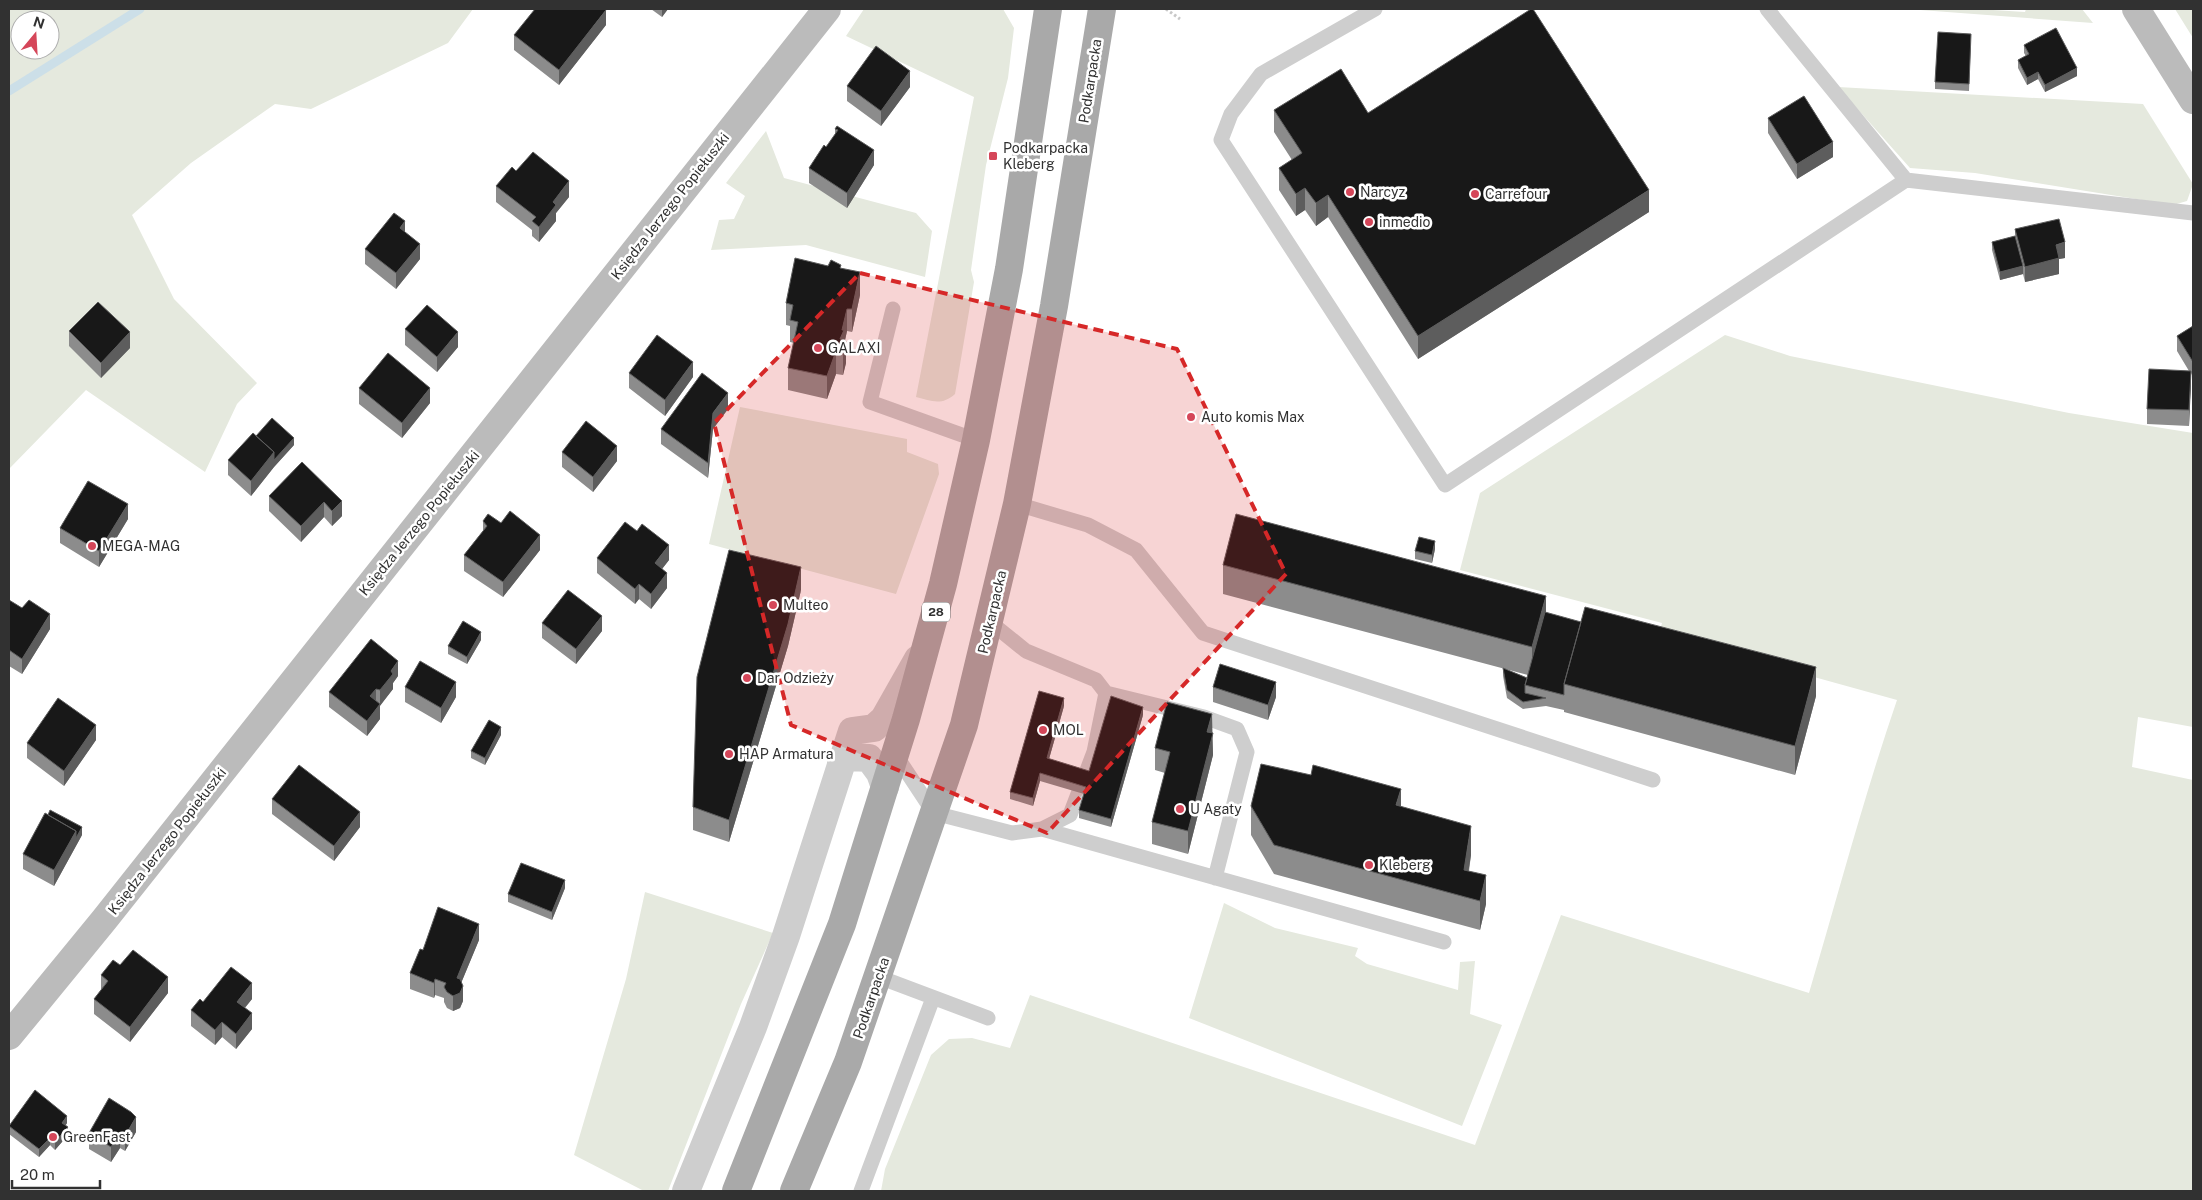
<svg xmlns="http://www.w3.org/2000/svg" width="2202" height="1200" font-family="'Public Sans',sans-serif">
<style>
.green{fill:#e5e9de;fill-rule:evenodd}
.lines{fill:none;stroke-linecap:round;stroke-linejoin:round}
.stream{stroke:#ccdfe8;stroke-width:9}
.path{stroke:#c8c8c8;stroke-width:3;stroke-dasharray:2.5 2.5;stroke-linecap:butt}
.lane{stroke:#cecece;stroke-width:15}
.street{stroke:#cecece;stroke-width:28}
.secondary{stroke:#bbb;stroke-width:28}
.primary{stroke:#a9a9a9;stroke-width:28}
.wall{fill:#8c8c8c}
.shaded-wall{fill:#5d5d5d}
.building{fill:#181818;stroke:#5d5d5d}
.marked{fill:#d62828;fill-opacity:0.2;stroke:#d62828;stroke-width:4;stroke-dasharray:10 6;stroke-linejoin:round}
.poi-dot{fill:#d54659;stroke:#fff;stroke-width:2}
.labels{text-anchor:middle;dominant-baseline:central;stroke-width:5;stroke-linejoin:round;paint-order:stroke}
.shield{fill:#fff;stroke:#6f6f6f;stroke-width:1}
.shield-label{font-size:12px;font-weight:bold;fill:#313131}
.street-label{font-size:14px;fill:#313131;stroke:#fff}
.poi-label{font-size:14px;fill:#313131;stroke:#fff;text-anchor:start}
</style>
<rect width="100%" height="100%" fill="#fff"/>
<path class="green" d="M 9,9 L 473,9 L 448,43 L 311,109 L 275,104 L 191,163 L 132,215 L 174,299 L 257,383 L 237,404 L 205,472 L 86,390 L 9,469 ZM 20,20 L 50,20 L 50,50 L 20,50 Z
M 864,9 L 1003,9 L 1014,28 L 1008,78 L 986,165 L 971,270 L 974,282 L 955,394 C 942,406 931,401 916,397 L 974,97 L 846,36 Z
M 1907,9 L 1977,9 L 2025,12 L 2026,9 L 2082,9 L 2093,23 Z
M 2175,9 L 2193,9 L 2193,38 Z
M 1838,87 L 2143,104 L 2193,184 L 2187,201 L 2173,205 L 1975,173 L 1910,168 Z
M 766,131 L 784,178 L 916,213 L 932,231 L 925,277 L 806,245 L 711,250 L 719,220 L 734,219 L 745,196 L 726,183 Z
M 1725,335 L 1790,356 L 2069,413 L 2193,433 L 2193,727 L 2138,717 L 2132,767 L 2193,780 L 2193,1191 L 881,1191 L 885,1169 L 931,1055 L 949,1039 L 972,1038 L 1010,1048 L 1030,995 L 1475,1145 L 1561,915 L 1809,993 C 1838,895 1864,796 1897,700 L 1659,634 L 1662,623 L 1460,570 L 1480,493 Z
M 740,407 L 907,439 L 907,452 L 938,464 L 939,474 L 896,594 L 709,544 Z
M 645,892 L 773,933 L 741,1004 L 668,1191 L 644,1191 L 574,1155 L 626,979 Z
M 1224,903 L 1275,928 L 1358,948 L 1355,956 L 1367,964 L 1458,990 L 1460,962 L 1475,961 L 1470,1014 L 1502,1025 L 1462,1126 L 1189,1018 Z"/>
<g class="lines">
<path class="stream" d="M 9,91 L 140,9"/>
<path class="path" d="M 1166,9 L 1180,19"/>
<path class="lane" d="M 1375,9 L 1261,74 L 1231,114 L 1221,140 L 1445,485 L 1906,180
M 1767,9 L 1906,180 L 2193,213
M 893,309 L 870,402 L 976,440
M 1017,504 L 1088,525 L 1136,550 L 1203,633 L 1653,780
M 1106,693 L 1204,717 L 1237,729 L 1247,752 L 1215,878
M 895,754 L 934,813 L 1012,833 L 1042,829 L 1070,815 L 1094,752 L 1106,693 L 1096,680 L 1026,651 L 990,622
M 1042,829 L 1444,942
M 879,977 L 988,1018
M 861,1191 L 933,998"/>
<path class="street" d="M 841,763 L 850,757 L 869,758 L 880,773 L 885,787
M 686,1191 L 753,1027 L 786,936 L 852,731 L 874,728 L 884,719 L 918,659"/>
<path class="secondary" d="M 2136,9 L 2193,100
M 9,1036 L 104,920 L 827,9"/>
<path class="primary" d="M 736,1191 L 842,924 L 906,719 L 943,584 L 976,440 L 1009,269 L 1048,9
M 794,1191 L 848,1062 L 964,725 L 1017,504 L 1054,306 L 1102,9"/>
</g>
<path class="wall" d="M 651,9 L 668,9 L 662,17 Z
M 606,25 L 559,85 L 514,50 L 514,35 Z
M 1971,42 L 1969,91 L 1935,89 L 1935,82 Z
M 2024,45 L 2077,76 L 2045,92 L 2038,79 L 2027,85 L 2018,68 L 2018,60 L 2026,56 L 2024,53 Z
M 847,86 L 910,87 L 881,126 L 847,101 Z
M 1274,110 L 1368,113 L 1649,212 L 1418,359 L 1328,217 L 1316,226 L 1305,210 L 1296,216 L 1279,190 L 1279,168 L 1292,160 L 1274,132 Z
M 1768,118 L 1833,157 L 1797,179 L 1768,133 Z
M 837,126 L 874,165 L 847,208 L 809,183 L 809,168 L 826,147 L 835,135 L 835,129 Z
M 516,171 L 569,197 L 556,213 L 556,221 L 539,242 L 532,236 L 532,230 L 496,202 L 496,186 Z
M 2015,229 L 2065,258 L 2059,259 L 2059,274 L 2025,282 L 2023,274 L 2000,280 L 1992,250 L 1992,242 L 2015,236 Z
M 405,232 L 420,259 L 396,289 L 365,264 L 365,249 Z
M 841,268 L 860,295 L 852,332 L 847,331 L 845,340 L 846,363 L 843,375 L 836,374 L 827,399 L 788,390 L 788,368 L 794,343 L 790,342 L 790,326 L 786,325 L 786,303 Z
M 2193,326 L 2193,377 L 2191,373 L 2189,426 L 2147,424 L 2147,409 L 2189,371 L 2177,351 L 2177,336 Z
M 405,329 L 458,347 L 437,372 L 405,345 Z
M 69,331 L 130,348 L 101,378 L 69,346 Z
M 629,373 L 693,377 L 665,416 L 629,388 Z
M 359,388 L 430,403 L 402,438 L 359,404 Z
M 728,409 L 713,429 L 708,478 L 661,444 L 661,429 Z
M 294,445 L 274,467 L 251,496 L 228,475 L 228,460 Z
M 562,452 L 617,461 L 593,492 L 562,467 Z
M 302,462 L 342,516 L 332,526 L 324,517 L 301,542 L 269,511 L 269,496 Z
M 128,519 L 99,567 L 60,543 L 60,528 Z
M 483,521 L 540,550 L 503,597 L 464,571 L 464,555 L 483,531 Z
M 1435,549 L 1432,563 L 1415,559 L 1415,551 Z
M 597,558 L 669,560 L 662,569 L 667,588 L 651,609 L 639,599 L 635,604 L 597,573 Z
M 1223,565 L 1546,613 L 1816,696 L 1795,775 L 1564,712 L 1564,710 L 1546,706 L 1523,709 L 1507,698 L 1503,676 L 1503,668 L 1527,678 L 1528,675 L 1223,594 Z
M 801,590 L 788,646 L 729,842 L 693,830 L 693,807 Z
M 9,600 L 22,608 L 50,629 L 22,674 L 9,666 Z
M 542,623 L 602,631 L 576,664 L 542,638 Z
M 481,640 L 467,664 L 448,654 L 448,646 Z
M 398,676 L 393,683 L 393,689 L 380,705 L 380,719 L 367,736 L 329,707 L 329,692 Z
M 405,687 L 456,697 L 441,723 L 405,702 Z
M 1213,687 L 1276,697 L 1268,720 L 1213,702 Z
M 1064,706 L 1049,759 L 1089,771 L 1143,715 L 1111,827 L 1079,818 L 1079,810 L 1084,794 L 1040,781 L 1033,806 L 1010,799 L 1010,792 Z
M 1212,733 L 1213,755 L 1188,854 L 1152,844 L 1152,822 L 1165,773 L 1155,770 L 1155,748 Z
M 501,735 L 485,765 L 471,758 L 471,751 Z
M 96,740 L 64,786 L 27,758 L 27,743 Z
M 272,799 L 360,827 L 334,861 L 272,814 Z
M 1251,806 L 1401,806 L 1471,855 L 1469,871 L 1486,904 L 1480,930 L 1274,874 L 1251,835 Z
M 82,835 L 54,886 L 23,869 L 23,854 Z
M 565,888 L 552,920 L 508,902 L 508,894 Z
M 479,940 L 461,983 L 463,1001 L 460,1008 L 453,1011 L 447,1008 L 444,1002 L 444,998 L 435,995 L 434,998 L 410,989 L 410,973 L 423,950 Z
M 101,975 L 168,993 L 130,1042 L 94,1014 L 94,999 L 101,990 Z
M 252,999 L 245,1008 L 252,1029 L 236,1049 L 222,1037 L 215,1045 L 191,1026 L 191,1010 L 203,1002 Z
M 67,1123 L 65,1126 L 68,1135 L 55,1150 L 50,1145 L 39,1157 L 9,1134 L 9,1125 Z
M 136,1132 L 125,1151 L 120,1148 L 111,1162 L 89,1149 L 89,1133 Z"/>
<path class="shaded-wall" d="M 662,9 L 668,9 L 662,17 Z
M 606,10 L 606,25 L 559,85 L 559,70 Z
M 2077,68 L 2077,76 L 2045,92 L 2045,85 Z
M 910,71 L 910,87 L 881,126 L 881,111 Z
M 2038,72 L 2038,79 L 2027,85 L 2027,78 Z
M 1833,142 L 1833,157 L 1797,179 L 1797,164 Z
M 874,150 L 874,165 L 847,208 L 847,193 Z
M 569,181 L 569,197 L 556,213 L 556,221 L 539,242 L 539,227 L 553,202 Z
M 1305,188 L 1305,210 L 1296,216 L 1296,194 Z
M 1649,190 L 1649,212 L 1418,359 L 1418,336 Z
M 1328,195 L 1328,217 L 1316,226 L 1316,203 Z
M 405,221 L 405,237 L 400,228 Z
M 2065,242 L 2065,258 L 2059,259 L 2059,274 L 2025,282 L 2025,267 L 2056,245 Z
M 420,244 L 420,259 L 396,289 L 396,273 Z
M 2023,266 L 2023,274 L 2000,280 L 2000,272 Z
M 860,272 L 860,295 L 852,332 L 852,309 Z
M 847,309 L 847,331 L 844,345 L 846,341 L 846,363 L 843,375 L 843,353 L 840,339 Z
M 130,332 L 130,348 L 101,378 L 101,363 Z
M 458,332 L 458,347 L 437,372 L 437,357 Z
M 836,351 L 836,374 L 827,399 L 827,376 Z
M 693,362 L 693,377 L 665,416 L 665,400 Z
M 2191,371 L 2191,386 L 2189,426 L 2189,410 Z
M 430,388 L 430,403 L 402,438 L 402,423 Z
M 728,393 L 728,409 L 713,429 L 708,478 L 708,463 L 713,413 Z
M 294,438 L 294,445 L 274,467 L 251,496 L 251,481 L 274,452 Z
M 617,446 L 617,461 L 593,492 L 593,477 Z
M 342,501 L 342,516 L 332,526 L 332,511 Z
M 324,502 L 324,517 L 301,542 L 301,526 Z
M 128,504 L 128,519 L 99,567 L 99,551 Z
M 540,535 L 540,550 L 503,597 L 503,582 Z
M 1435,541 L 1435,549 L 1432,563 L 1432,555 Z
M 669,545 L 669,560 L 655,578 L 655,563 Z
M 801,567 L 801,590 L 788,646 L 729,842 L 729,820 Z
M 667,573 L 667,588 L 651,609 L 651,594 Z
M 639,584 L 639,599 L 635,604 L 635,589 Z
M 1546,596 L 1546,625 L 1532,676 L 1532,647 Z
M 50,614 L 50,629 L 22,674 L 22,659 Z
M 602,616 L 602,631 L 576,664 L 576,649 Z
M 481,632 L 481,640 L 467,664 L 467,657 Z
M 398,661 L 398,676 L 393,683 L 393,689 L 380,706 L 380,690 L 391,671 Z
M 1816,667 L 1816,696 L 1795,775 L 1795,746 Z
M 456,682 L 456,697 L 441,723 L 441,708 Z
M 1276,682 L 1276,697 L 1268,720 L 1268,705 Z
M 376,689 L 376,704 L 370,696 Z
M 1064,698 L 1064,706 L 1047,766 L 1047,758 Z
M 380,704 L 380,719 L 367,736 L 367,721 Z
M 1143,707 L 1143,715 L 1111,827 L 1111,819 Z
M 1212,714 L 1213,755 L 1188,854 L 1188,831 L 1207,732 Z
M 96,725 L 96,740 L 64,786 L 64,771 Z
M 501,727 L 501,735 L 485,765 L 485,758 Z
M 1040,773 L 1040,781 L 1033,806 L 1033,798 Z
M 1401,789 L 1401,817 L 1396,805 Z
M 360,812 L 360,827 L 334,861 L 334,846 Z
M 1471,826 L 1471,855 L 1464,899 L 1464,870 Z
M 82,827 L 82,835 L 54,886 L 54,870 L 76,831 Z
M 1486,875 L 1486,904 L 1480,930 L 1480,901 Z
M 565,880 L 565,888 L 552,920 L 552,912 Z
M 479,924 L 479,940 L 457,993 L 457,978 Z
M 168,977 L 168,993 L 130,1042 L 130,1027 Z
M 435,979 L 435,995 L 434,998 L 434,983 Z
M 252,983 L 252,999 L 237,1017 L 237,1002 Z
M 463,986 L 463,1001 L 460,1008 L 453,1011 L 453,996 Z
M 252,1013 L 252,1029 L 236,1049 L 236,1034 Z
M 222,1022 L 222,1037 L 215,1045 L 215,1030 Z
M 67,1116 L 67,1123 L 62,1131 L 62,1123 Z
M 136,1117 L 136,1132 L 125,1151 L 125,1136 Z
M 68,1127 L 68,1135 L 55,1150 L 55,1142 Z
M 120,1133 L 120,1148 L 111,1162 L 111,1147 Z
M 50,1138 L 50,1145 L 39,1157 L 39,1149 Z"/>
<path class="building" d="M 535,9 L 605,9 L 606,10 L 559,70 L 514,35 Z
M 1531,9 L 1533,9 L 1649,190 L 1418,336 L 1328,195 L 1316,203 L 1305,188 L 1296,194 L 1279,168 L 1302,153 L 1274,110 L 1341,69 L 1368,113 Z
M 2056,28 L 2077,68 L 2045,85 L 2038,72 L 2027,78 L 2018,60 L 2029,54 L 2024,45 Z
M 1938,32 L 1971,34 L 1969,84 L 1935,82 Z
M 876,46 L 910,71 L 881,111 L 847,86 Z
M 1804,96 L 1833,142 L 1797,164 L 1768,118 Z
M 837,126 L 874,150 L 847,193 L 809,168 L 824,145 L 826,147 L 838,130 L 835,129 Z
M 533,152 L 569,181 L 553,202 L 556,205 L 539,227 L 532,221 L 536,217 L 496,186 L 512,167 L 516,171 Z
M 394,213 L 405,221 L 400,228 L 420,244 L 396,273 L 365,249 Z
M 2059,219 L 2065,242 L 2056,245 L 2059,258 L 2025,267 L 2015,229 Z
M 2015,236 L 2023,266 L 2000,272 L 1992,242 Z
M 795,258 L 828,266 L 831,260 L 841,265 L 840,268 L 860,272 L 852,309 L 847,309 L 842,330 L 844,330 L 840,339 L 846,341 L 843,353 L 836,351 L 827,376 L 788,368 L 798,322 L 790,320 L 793,305 L 786,303 Z
M 98,302 L 130,332 L 101,363 L 69,331 Z
M 427,305 L 458,332 L 437,357 L 405,329 Z
M 2193,326 L 2193,362 L 2177,336 Z
M 657,335 L 693,362 L 665,400 L 629,373 Z
M 388,353 L 430,388 L 402,423 L 359,388 Z
M 2149,369 L 2191,371 L 2189,410 L 2147,409 Z
M 702,373 L 728,393 L 713,413 L 708,463 L 661,429 Z
M 272,418 L 294,438 L 274,460 L 274,452 L 256,436 Z
M 586,421 L 617,446 L 593,477 L 562,452 Z
M 253,433 L 274,452 L 251,481 L 228,460 Z
M 302,462 L 342,501 L 332,511 L 324,502 L 301,526 L 269,496 Z
M 88,481 L 128,504 L 99,551 L 60,528 Z
M 510,511 L 540,535 L 503,582 L 464,555 L 487,526 L 483,521 L 488,514 L 501,523 Z
M 1236,514 L 1546,596 L 1532,647 L 1223,565 Z
M 625,522 L 637,531 L 642,524 L 669,545 L 655,563 L 667,573 L 651,594 L 639,584 L 635,589 L 597,558 Z
M 1419,537 L 1435,541 L 1432,555 L 1415,551 Z
M 729,550 L 801,567 L 788,624 L 729,820 L 693,807 L 697,677 Z
M 568,590 L 602,616 L 576,649 L 542,623 Z
M 9,600 L 22,608 L 29,600 L 50,614 L 22,659 L 9,650 Z
M 1585,607 L 1816,667 L 1795,746 L 1564,684 Z
M 1545,612 L 1581,622 L 1564,684 L 1564,695 L 1525,685 Z
M 463,621 L 481,632 L 467,657 L 448,646 Z
M 371,639 L 398,661 L 391,671 L 393,674 L 380,690 L 376,689 L 370,696 L 380,704 L 367,721 L 329,692 Z
M 420,661 L 456,682 L 441,708 L 405,687 Z
M 1220,664 L 1276,682 L 1268,705 L 1213,687 Z
M 1503,668 L 1527,678 L 1525,685 L 1525,693 L 1546,698 L 1523,702 L 1507,690 Z
M 1039,691 L 1064,698 L 1047,758 L 1089,771 L 1111,696 L 1143,707 L 1111,819 L 1079,810 L 1086,787 L 1040,773 L 1033,798 L 1010,792 Z
M 58,698 L 96,725 L 64,771 L 27,743 Z
M 1167,702 L 1212,714 L 1207,732 L 1213,733 L 1188,831 L 1152,822 L 1170,752 L 1155,748 Z
M 489,720 L 501,727 L 485,758 L 471,751 Z
M 1261,764 L 1311,775 L 1313,765 L 1401,789 L 1396,805 L 1471,826 L 1464,870 L 1486,875 L 1480,901 L 1274,845 L 1251,806 Z
M 299,765 L 360,812 L 334,846 L 272,799 Z
M 50,810 L 82,827 L 76,838 L 76,831 L 48,815 Z
M 45,813 L 76,831 L 54,870 L 23,854 Z
M 521,863 L 565,880 L 552,912 L 508,894 Z
M 438,907 L 479,924 L 457,978 L 460,979 L 463,986 L 460,993 L 453,996 L 447,992 L 444,987 L 446,983 L 435,979 L 434,983 L 410,973 L 420,949 L 423,950 Z
M 133,950 L 168,977 L 130,1027 L 94,999 L 108,981 L 101,975 L 113,960 L 120,965 Z
M 231,967 L 252,983 L 237,1002 L 252,1013 L 236,1034 L 222,1022 L 215,1030 L 191,1010 L 200,999 L 203,1002 Z
M 35,1090 L 67,1116 L 62,1123 L 68,1127 L 55,1142 L 50,1138 L 39,1149 L 9,1126 Z
M 109,1098 L 131,1112 L 136,1117 L 125,1136 L 120,1133 L 111,1147 L 89,1133 Z"/>
<path class="marked" d="M 860,273 L 1177,349 L 1286,574 L 1047,833 L 791,725 L 714,423 Z"/>
<g class="poi-dot">
<rect x="988" y="151" width="10" height="10" rx="2.5"/>
<circle cx="1350" cy="192" r="5"/>
<circle cx="1475" cy="194" r="5"/>
<circle cx="1369" cy="222" r="5"/>
<circle cx="818" cy="348" r="5"/>
<circle cx="1191" cy="417" r="5"/>
<circle cx="92" cy="546" r="5"/>
<circle cx="773" cy="605" r="5"/>
<circle cx="747" cy="678" r="5"/>
<circle cx="1043" cy="730" r="5"/>
<circle cx="729" cy="754" r="5"/>
<circle cx="1180" cy="809" r="5"/>
<circle cx="1369" cy="865" r="5"/>
<circle cx="53" cy="1137" r="5"/>
</g>
<g class="labels">
<rect class="shield" x="922" y="602.5" width="28" height="19" rx="4"/>
<g class="shield-label">
<text x="936" y="612">28</text>
</g>
<g class="street-label">
<text transform="translate(1090 81) rotate(-81)">Podkarpacka</text>
<text transform="translate(670 206) rotate(-52)">Księdza Jerzego Popiełuszki</text>
<text transform="translate(419 523) rotate(-51)">Księdza Jerzego Popiełuszki</text>
<text transform="translate(992 612) rotate(-77)">Podkarpacka</text>
<text transform="translate(167 841) rotate(-52)">Księdza Jerzego Popiełuszki</text>
<text transform="translate(871 998) rotate(-71)">Podkarpacka</text>
</g>
<g class="poi-label">
<text x="1003" y="148">Podkarpacka<tspan x="1003" dy="16">Kleberg</tspan></text>
<text x="1360" y="192">Narcyz</text>
<text x="1485" y="194">Carrefour</text>
<text x="1379" y="222">inmedio</text>
<text x="828" y="348">GALAXI</text>
<text x="1201" y="417">Auto komis Max</text>
<text x="102" y="546">MEGA-MAG</text>
<text x="783" y="605">Multeo</text>
<text x="757" y="678">Dar Odzieży</text>
<text x="1053" y="730">MOL</text>
<text x="739" y="754">HAP Armatura</text>
<text x="1190" y="809">U Agaty</text>
<text x="1379" y="865">Kleberg</text>
<text x="63" y="1137">GreenFast</text>
</g>
</g>
<rect width="2202" height="1200" fill="none" stroke="#313131" stroke-width="20"/>
<g transform="translate(35 35) rotate(18)"><circle r="24" fill="#ffffff" stroke="#adadad"/>
<path d="M0-4L9 19L0 12L-9 19Z" fill="#d54659"/>
<text y="-8" font-size="14" font-weight="bold" text-anchor="middle" fill="#313131">N</text>
</g>
<path d="M12 1180v8h88v-8" fill="none" stroke="#313131" stroke-width="2.5"/>
<text x="20" y="1180" font-size="15" fill="#313131" stroke="#ffffff" stroke-width="4" paint-order="stroke">20 m</text>
</svg>
